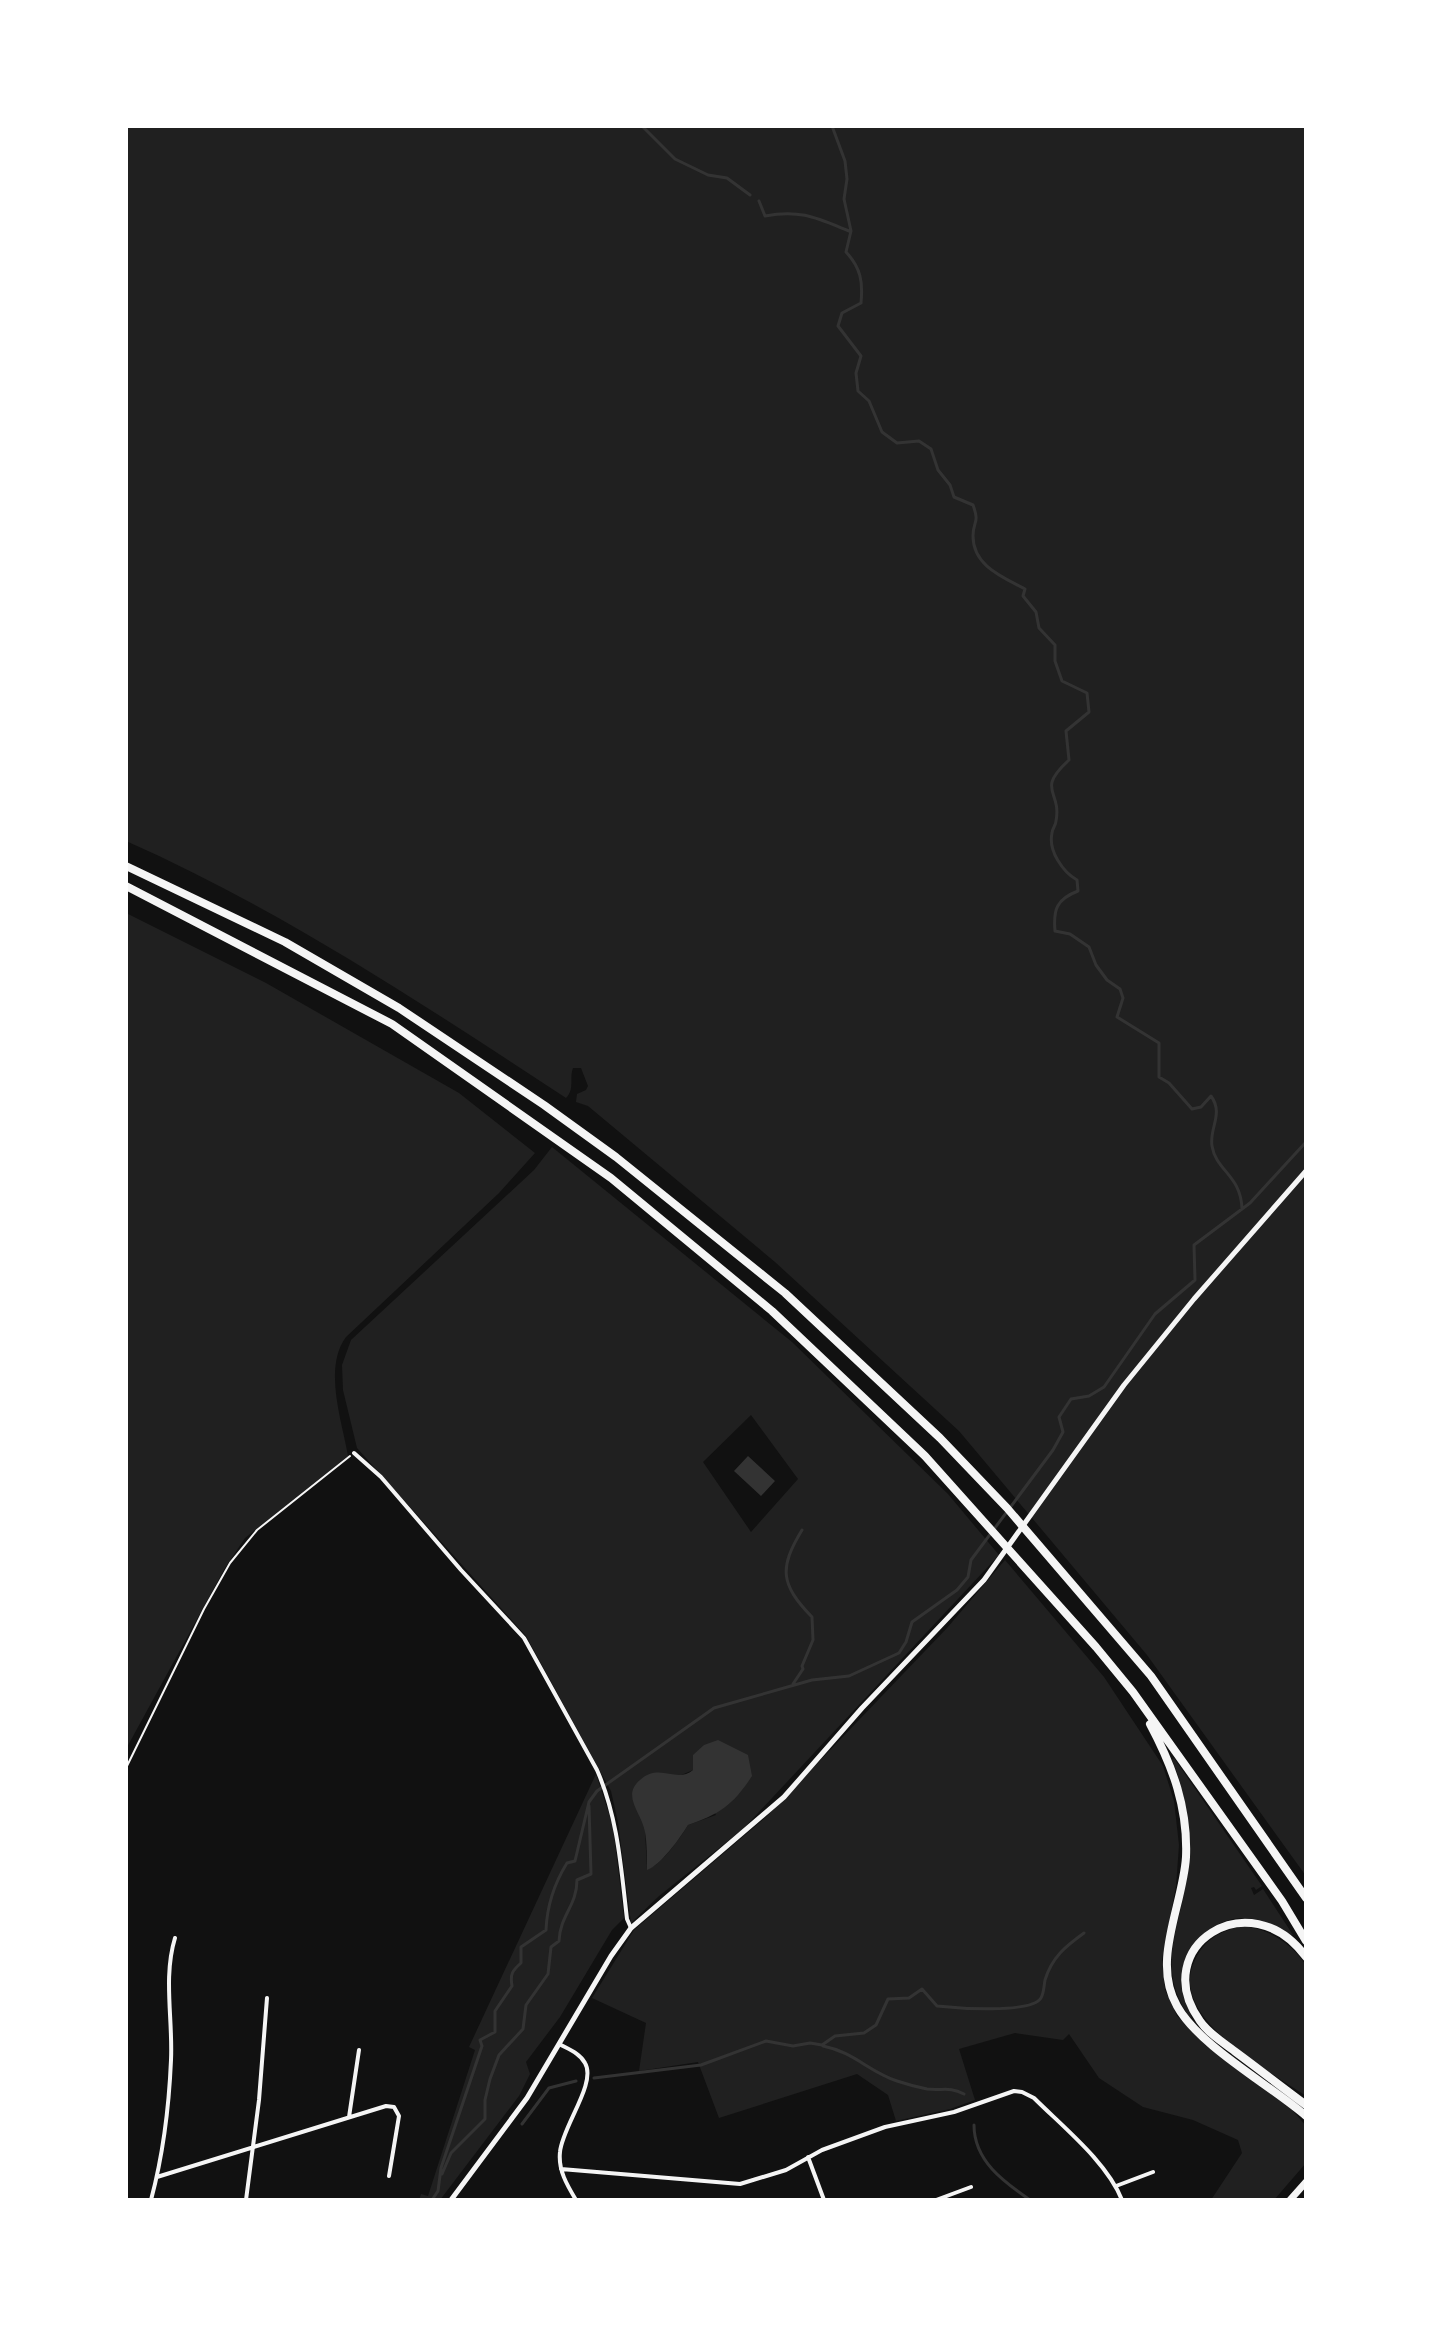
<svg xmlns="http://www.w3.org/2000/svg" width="1432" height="2326" font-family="Helvetica,sans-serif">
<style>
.green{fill:#202020;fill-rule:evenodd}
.water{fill:#333}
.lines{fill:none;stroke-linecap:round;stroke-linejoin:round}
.stream{stroke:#333;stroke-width:3}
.path{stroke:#f5f5f5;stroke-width:2}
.minor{stroke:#f5f5f5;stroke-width:4}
.tertiary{stroke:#f5f5f5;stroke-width:5}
.primary{stroke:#f5f5f5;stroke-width:7}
.motorway{stroke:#f5f5f5;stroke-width:8}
</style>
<rect width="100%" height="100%" fill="#111"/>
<path class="green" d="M 126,126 L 1306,126 L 1306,1876 L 1147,1655 L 959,1431 L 775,1262 L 588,1106 L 576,1102 L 577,1094 L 586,1090 L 588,1086 L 581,1068 L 573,1068 C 569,1078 575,1089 566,1098 C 424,1005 282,910 126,841 Z
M 126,913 L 266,983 L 459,1093 L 535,1153 L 499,1193 L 346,1337 C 323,1368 342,1421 348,1456 L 245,1538 L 225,1568 L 126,1749 Z
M 552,1147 L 792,1342 L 948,1494 L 999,1555 L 743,1829 L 659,1896 L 631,1923 L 618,1822 L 611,1791 L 526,1636 L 357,1448 L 343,1390 L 342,1365 L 351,1340 L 534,1170 ZM 751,1415 L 798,1479 L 751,1532 L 703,1462 ZM 693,1770 L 716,1815 L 688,1825 C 680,1838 661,1866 647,1869 L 645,1831 L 679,1776 Z
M 1005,1560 L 1104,1677 L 1163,1766 L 1174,1801 L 1179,1845 L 1176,1886 L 1162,1959 L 1165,1990 L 1177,2016 L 1203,2042 L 1288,2105 L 1306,2126 L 1306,2163 L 1274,2200 L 1211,2200 L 1242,2153 L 1238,2140 L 1193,2120 L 1143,2107 L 1099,2078 L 1069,2034 L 1063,2040 L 1015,2033 L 959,2049 L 975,2100 L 950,2109 L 896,2121 L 888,2095 L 857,2074 L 719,2118 L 698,2062 L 639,2071 L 646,2023 L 592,1998 L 634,1930 L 766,1817 L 947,1628 Z
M 1174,1758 L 1262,1886 L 1256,1890 L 1254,1887 L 1251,1888 L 1254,1895 L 1263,1889 L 1293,1935 C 1282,1933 1269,1921 1254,1919 C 1215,1912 1179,1947 1182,1986 C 1182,1999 1191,2010 1192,2021 C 1154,1968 1179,1934 1187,1877 C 1192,1842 1187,1793 1172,1760 Z
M 596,1774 L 613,1826 L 624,1918 L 612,1930 L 560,2017 L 526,2062 L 530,2074 L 519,2096 L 440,2200 L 419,2200 L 421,2194 L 428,2196 L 475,2050 L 469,2047 Z
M 1242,1926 C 1269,1929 1290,1942 1306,1965 L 1306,2096 C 1268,2070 1166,2017 1195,1960 C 1205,1939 1219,1932 1242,1926 Z"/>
<path class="water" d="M 748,1456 L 775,1481 L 761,1496 L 734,1471 Z
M 718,1740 L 748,1755 L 752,1776 C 733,1805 720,1814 688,1825 C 680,1838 661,1865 647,1870 C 647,1859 647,1843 645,1832 C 642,1813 621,1796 640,1780 C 660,1762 676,1784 693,1770 L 693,1755 L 704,1745 Z"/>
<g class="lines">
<path class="stream" d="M 642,126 L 675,159 L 708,175 L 727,178 L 750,195
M 832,126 L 845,161 L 847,179 L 844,199 L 851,231 L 846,252 C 861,268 863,282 861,303 L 842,313 L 838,326 L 861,356 L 856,373 L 858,391 L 869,401 L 882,432 L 897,443 L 919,441 L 931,449 L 938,470 L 950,485 L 954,497 L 973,505 C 980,524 973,520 973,536 C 973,566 1003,577 1025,589 L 1023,596 L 1036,612 L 1039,628 L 1055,645 L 1055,661 L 1062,681 L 1087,693 L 1089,712 L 1066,731 L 1069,760 C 1035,791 1062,790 1056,821 C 1056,825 1052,829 1052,833 C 1048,851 1063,872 1077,880 L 1078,891 C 1057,899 1053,909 1055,931 L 1070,934 L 1089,947 L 1096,965 L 1107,980 L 1120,989 L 1123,998 L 1117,1017 L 1159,1043 L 1159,1077 L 1169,1083 L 1192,1109 L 1201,1107 L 1211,1096 C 1224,1114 1209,1128 1212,1146 C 1216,1171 1241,1175 1242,1209
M 759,201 L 765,216 C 800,209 817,218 849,231
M 793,1684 L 803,1669 L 802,1666 L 813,1640 L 812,1617 C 780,1584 779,1568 802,1530
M 823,2046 C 854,2052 869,2072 897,2081 C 906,2084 917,2087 927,2089 C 942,2091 949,2086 964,2094
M 594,2078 L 701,2065 L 766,2041 L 793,2046 L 810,2043 L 822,2045 L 835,2036 L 864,2033 L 876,2025 L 888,1999 L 909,1998 L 922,1989 L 937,2006 C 955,2008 1031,2014 1041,1998 C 1044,1993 1044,1985 1045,1980 C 1052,1957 1066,1946 1084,1933
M 522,2124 L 549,2088 L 576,2081
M 974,2125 C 974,2161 1004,2182 1030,2200
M 442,2174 L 451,2153 L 485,2119 L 485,2100 L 490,2079 L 499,2055 L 523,2029 L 526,2005 L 548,1974 L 551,1947 L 559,1941 C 560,1915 577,1906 577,1880 L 591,1874 L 589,1806
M 432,2200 L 438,2191 L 441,2168 L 482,2046 L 480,2040 L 495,2032 L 495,2011 L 512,1986 C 510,1974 512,1971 521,1963 L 521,1947 L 546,1930 C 547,1906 554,1884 567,1863 L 575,1861 L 589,1802 L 597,1791 L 714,1708 L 812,1680 L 849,1676 L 899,1653 L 906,1642 L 912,1622 L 957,1590 L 968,1577 L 971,1560 L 1053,1450 L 1063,1432 L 1059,1417 L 1071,1399 L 1089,1396 L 1104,1387 L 1155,1314 L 1195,1280 L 1194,1245 L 1250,1203 L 1306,1142"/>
<path class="path" d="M 126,1768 L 204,1609 L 230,1563 L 257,1530 L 350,1456"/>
<path class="minor" d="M 354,1453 L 381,1477 L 461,1570 L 524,1638 L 597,1770 C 618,1818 621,1868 627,1919 L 631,1928
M 559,2044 C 568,2049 580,2053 585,2063 C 597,2083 562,2127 560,2152 C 558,2170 567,2185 576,2200
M 349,2117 L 359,2050
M 808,2157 L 824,2200
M 561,2169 L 740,2184 L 786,2170 L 822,2150 L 885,2127 L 954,2112 L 1014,2091 L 1022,2092 L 1034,2098 C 1063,2127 1107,2162 1122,2200
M 157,2177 L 386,2106 L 394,2107 L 399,2116 L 389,2176
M 1116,2186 L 1153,2172
M 151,2200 C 163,2155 169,2107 171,2060 C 173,2020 163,1977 175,1938
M 246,2200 L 259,2100 L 267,1998
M 936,2200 L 971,2187"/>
<path class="tertiary" d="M 451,2200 L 527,2098 L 611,1956 L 631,1928 L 784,1797 L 862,1708 L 984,1580 L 1124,1385 L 1194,1299 L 1306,1171"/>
<path class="primary" d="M 1290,2200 L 1306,2182"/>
<path class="motorway" d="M 126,866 L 285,942 L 399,1008 L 544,1105 L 616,1157 L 785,1293 L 940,1438 L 1007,1508 L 1151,1676 L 1306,1898
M 126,886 L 392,1024 L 611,1178 L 772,1311 L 925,1456 L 1096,1647 L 1133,1692 L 1282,1901 L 1306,1941
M 1150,1724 C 1173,1767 1188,1808 1186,1857 C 1183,1906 1151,1960 1177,2006 C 1199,2046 1270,2085 1306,2116
M 1306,1957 C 1250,1880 1147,1947 1200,2021 C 1209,2034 1224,2043 1237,2053 C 1260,2070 1283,2088 1306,2105"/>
</g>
<rect width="1432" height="2326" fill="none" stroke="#ffffff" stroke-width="256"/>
</svg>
